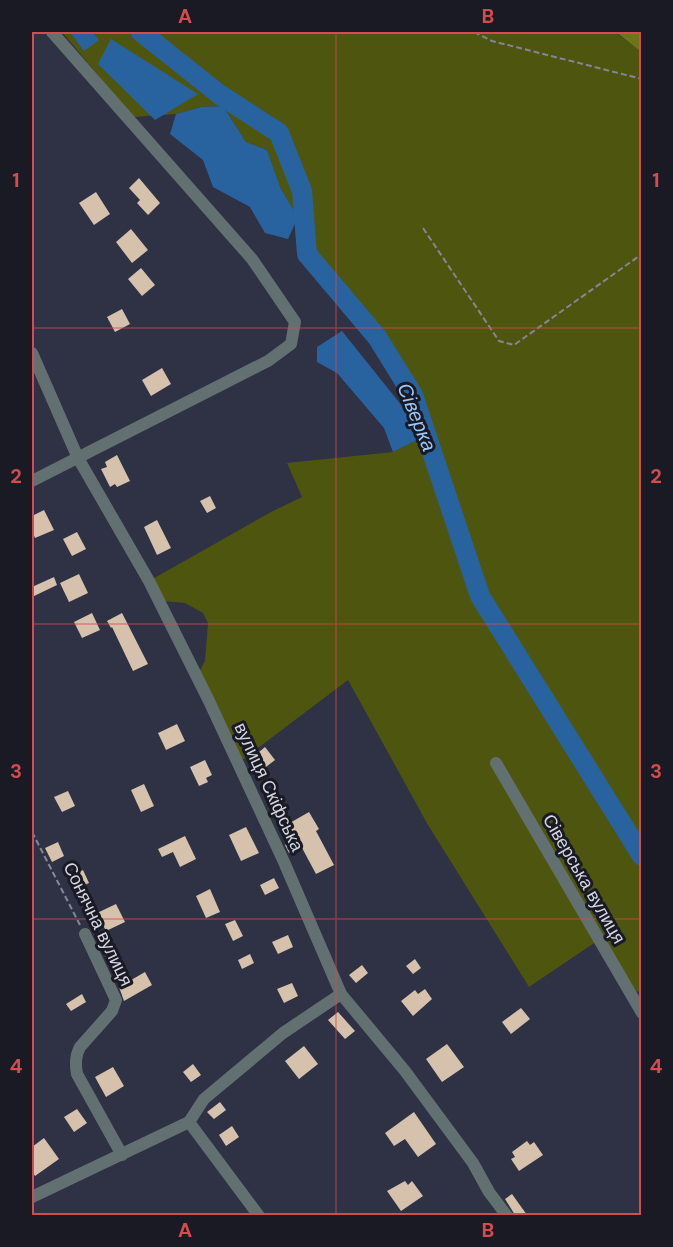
<svg xmlns="http://www.w3.org/2000/svg" width="673" height="1247" font-family="'DM Sans',sans-serif">
<style>
.green{fill:#4e550e}
.forest{fill:#6c7615}
.water{fill:#29639f}
.lines{fill:none;stroke-linecap:round;stroke-linejoin:round}
.river{stroke:#29639f;stroke-width:20}
.building{fill:#d6c1ad}
.path{stroke:#848697;stroke-width:2;stroke-dasharray:6 3;stroke-linecap:butt}
.street{stroke:#637071;stroke-width:12}
.grid{fill:none;stroke:#d64b4d;stroke-width:1.5;stroke-opacity:0.55}
.labels{text-anchor:middle;dominant-baseline:central;stroke-width:6;stroke-linejoin:round;paint-order:stroke}
.street-label{font-size:18px;fill:#d4d6e3;stroke:#191a23}
.water-label{font-size:20px;font-style:italic;fill:#9ac7fa;stroke:#191a23}
.neatline{fill:none;stroke:#d64b4d;stroke-width:2}
.grid-label{font-size:20px;text-anchor:middle;font-weight:bold;fill:#d64b4d}
</style>
<rect width="100%" height="100%" fill="#2f3145"/>
<path class="green" d="M 62,32 L 615,32 L 641,52 L 641,992 L 636,991 L 603,937 L 529,987 L 428,825 L 348,680 L 238,763 L 197,676 L 205,661 L 208,623 L 203,613 L 185,603 L 164,601 L 149,581 L 271,512 L 302,497 L 287,463 L 393,452 L 433,432 L 377,337 L 307,254 L 298,217 L 281,189 L 267,150 L 246,142 L 223,106 L 201,107 L 176,114 L 133,117 Z"/>
<path class="forest" d="M 615,32 L 641,32 L 641,52 L 616,32 Z"/>
<path class="water" d="M 70,32 L 92,32 L 99,40 L 84,51 Z
M 111,39 L 198,94 L 155,120 L 98,64 Z
M 223,106 L 246,142 L 267,150 L 281,189 L 298,217 L 288,239 L 265,233 L 250,207 L 213,187 L 203,160 L 170,134 L 176,114 L 201,107 Z
M 342,331 L 410,416 L 421,438 L 393,452 L 384,428 L 337,373 L 317,362 L 317,347 Z"/>
<g class="lines">
<path class="river" d="M 141,32 L 219,94 L 279,133 L 302,191 L 307,254 L 377,337 L 413,395 L 480,596 L 642,856"/>
</g>
<path class="building" d="M 139,178 L 160,203 L 148,215 L 137,203 L 140,200 L 129,188 Z
M 96,192 L 110,214 L 94,225 L 79,203 Z
M 131,229 L 148,250 L 132,263 L 116,242 Z
M 141,268 L 155,285 L 142,296 L 128,279 Z
M 122,309 L 130,324 L 115,332 L 107,317 Z
M 162,368 L 171,384 L 151,396 L 142,380 Z
M 117,455 L 130,481 L 117,487 L 115,484 L 110,487 L 101,469 L 107,467 L 105,462 Z
M 210,496 L 216,508 L 207,513 L 200,501 Z
M 44,510 L 54,530 L 35,538 L 32,531 L 32,516 Z
M 157,520 L 171,548 L 157,555 L 144,527 Z
M 77,532 L 86,549 L 72,556 L 63,539 Z
M 79,574 L 88,593 L 69,602 L 60,583 Z
M 54,577 L 57,585 L 32,597 L 32,587 Z
M 92,613 L 100,630 L 82,638 L 74,622 Z
M 122,613 L 148,664 L 133,671 L 112,627 L 111,628 L 107,621 Z
M 177,724 L 185,741 L 166,750 L 158,733 Z
M 265,747 L 275,760 L 262,770 L 252,758 Z
M 205,760 L 212,775 L 206,778 L 208,782 L 199,786 L 190,767 Z
M 144,784 L 154,806 L 141,812 L 131,790 Z
M 68,791 L 75,806 L 62,812 L 54,797 Z
M 309,812 L 319,829 L 316,831 L 334,865 L 316,874 L 301,846 L 289,853 L 285,845 L 296,838 L 288,824 Z
M 246,827 L 259,853 L 241,861 L 229,835 Z
M 185,836 L 196,859 L 180,867 L 173,852 L 162,857 L 158,849 Z
M 58,842 L 64,856 L 52,862 L 45,848 Z
M 83,870 L 89,883 L 75,889 L 70,876 Z
M 274,878 L 279,888 L 265,895 L 260,885 Z
M 210,889 L 220,912 L 206,918 L 196,896 Z
M 116,904 L 125,922 L 106,931 L 97,913 Z
M 235,920 L 243,936 L 233,941 L 225,924 Z
M 288,935 L 293,947 L 278,954 L 272,942 Z
M 108,944 L 115,956 L 107,960 L 101,948 Z
M 250,954 L 254,963 L 242,969 L 238,960 Z
M 415,959 L 421,968 L 413,974 L 406,966 Z
M 362,965 L 368,973 L 356,983 L 349,975 Z
M 145,972 L 152,985 L 124,1001 L 119,987 Z
M 292,983 L 298,996 L 284,1003 L 277,989 Z
M 425,989 L 432,999 L 413,1016 L 401,1001 L 415,990 L 418,994 Z
M 82,994 L 86,1002 L 71,1011 L 66,1004 Z
M 521,1008 L 530,1019 L 511,1034 L 502,1022 Z
M 338,1012 L 355,1031 L 345,1039 L 328,1020 Z
M 447,1044 L 464,1067 L 442,1082 L 426,1059 Z
M 304,1046 L 318,1064 L 299,1079 L 285,1061 Z
M 193,1064 L 201,1075 L 191,1082 L 183,1072 Z
M 113,1067 L 124,1086 L 106,1097 L 95,1077 Z
M 220,1102 L 226,1110 L 214,1119 L 207,1112 Z
M 77,1109 L 87,1123 L 74,1132 L 64,1117 Z
M 414,1112 L 436,1144 L 418,1157 L 405,1139 L 394,1146 L 385,1133 Z
M 232,1126 L 239,1137 L 226,1146 L 219,1135 Z
M 44,1138 L 59,1159 L 35,1176 L 32,1171 L 32,1147 Z
M 527,1141 L 530,1145 L 534,1142 L 543,1155 L 519,1171 L 511,1159 L 515,1157 L 512,1152 Z
M 405,1181 L 408,1185 L 412,1181 L 423,1196 L 401,1211 L 387,1191 Z
M 512,1194 L 527,1215 L 515,1215 L 505,1199 Z"/>
<g class="lines">
<path class="path" d="M 474,32 L 492,41 L 642,79
M 423,228 L 499,341 L 514,345 L 642,254
M 32,832 L 80,925"/>
<path class="street" d="M 32,353 L 78,458 L 149,581 L 209,701 L 284,862 L 341,994 L 405,1071 L 473,1163 L 489,1192 L 507,1216
M 32,481 L 268,361 L 291,344 L 295,322 L 252,259 L 52,32
M 496,763 L 642,1013
M 85,934 L 116,1000 L 112,1011 L 80,1047 C 75,1056 75,1064 77,1074 L 122,1155
M 189,1122 L 259,1216
M 32,1197 L 189,1122 L 204,1099 L 283,1033 L 341,994"/>
</g>
<path class="grid" d="M 336,32 L 336,1216M 32,328 L 642,328M 32,624 L 642,624M 32,919 L 642,919"/>
<g class="labels">
<g class="street-label">
<text transform="translate(269 787) rotate(65)">вулиця Скіфська</text>
<text transform="translate(584 879) rotate(60)">Сіверська вулиця</text>
<text transform="translate(98 924) rotate(64)">Сонячна вулиця</text>
</g>
<g class="water-label">
<text transform="translate(417 417) rotate(68)">Сіверка</text>
</g>
</g>
<rect width="673" height="1247" fill="none" stroke="#191a23" stroke-width="66"/>
<rect x="33" y="33" width="607" height="1181" class="neatline"/>
<g class="grid-label">
<text x="185" y="23">A</text>
<text x="488" y="23">B</text>
<text x="16" y="187">1</text>
<text x="656" y="187">1</text>
<text x="16" y="483">2</text>
<text x="656" y="483">2</text>
<text x="16" y="778">3</text>
<text x="656" y="778">3</text>
<text x="16" y="1073">4</text>
<text x="656" y="1073">4</text>
<text x="185" y="1237">A</text>
<text x="488" y="1237">B</text>
</g>
</svg>
